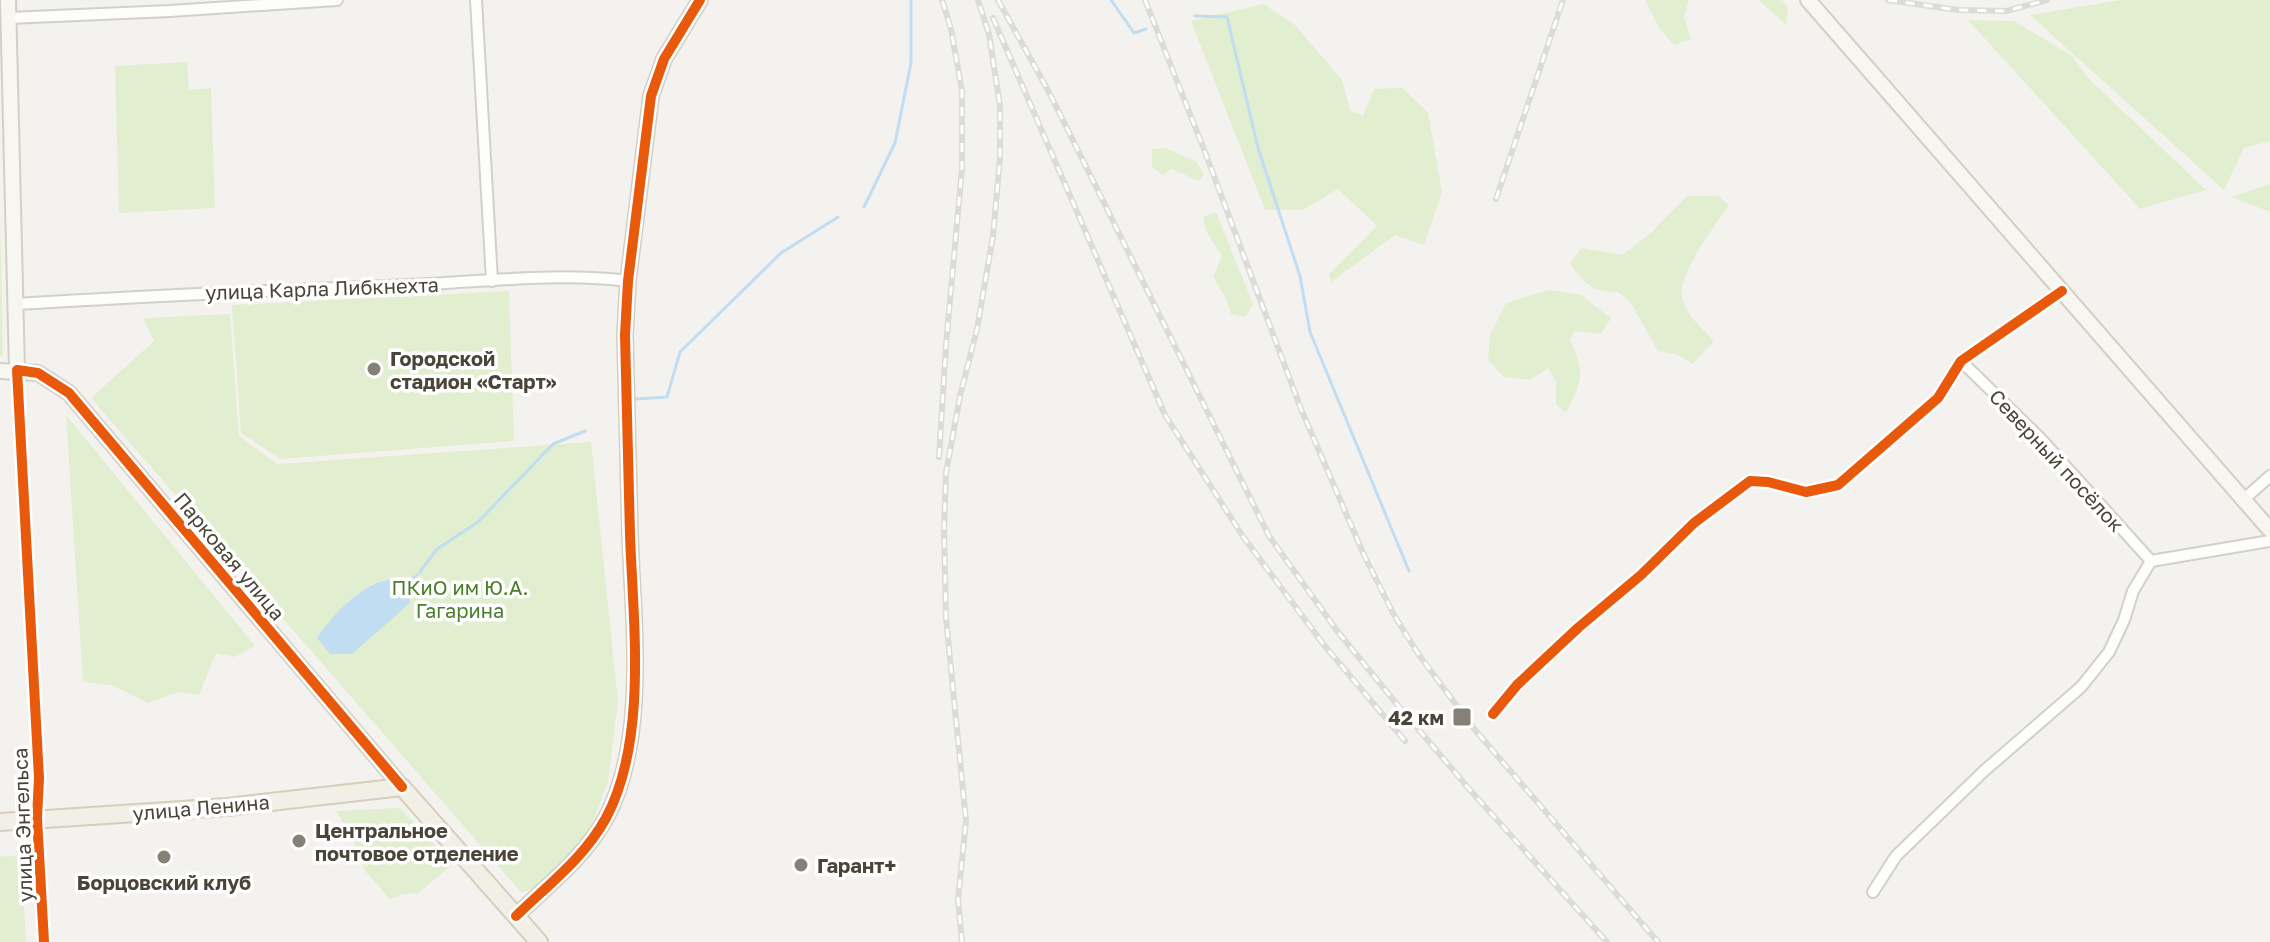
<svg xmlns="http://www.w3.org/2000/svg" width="2270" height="942" font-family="'Golos Text',sans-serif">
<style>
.green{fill:#e1eecf}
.water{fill:#c0ddf1}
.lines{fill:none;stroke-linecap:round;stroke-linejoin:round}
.stream{stroke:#c0ddf1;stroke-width:3}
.street-casing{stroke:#d2d0cb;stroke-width:14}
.secondary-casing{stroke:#d3cfc5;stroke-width:18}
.primary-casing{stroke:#d6cebb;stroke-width:20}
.street{stroke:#fdfdfc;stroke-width:10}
.secondary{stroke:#f7f6f1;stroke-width:14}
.primary{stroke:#f2efe6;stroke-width:16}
.rail-casing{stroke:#dbdbda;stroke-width:6}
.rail{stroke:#fff;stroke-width:3;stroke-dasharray:9;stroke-linecap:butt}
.cycleway-casing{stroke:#fff;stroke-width:15}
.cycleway{stroke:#e8590c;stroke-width:10}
.poi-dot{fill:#868178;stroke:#fff;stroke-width:3}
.labels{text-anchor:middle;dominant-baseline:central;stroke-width:7;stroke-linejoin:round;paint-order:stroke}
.street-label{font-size:20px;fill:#4b4439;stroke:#fff}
.poi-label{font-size:20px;font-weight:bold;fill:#4b4439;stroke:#fff;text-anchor:start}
.park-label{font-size:20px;fill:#4a7f2a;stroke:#fff}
</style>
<rect width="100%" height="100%" fill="#f4f2ee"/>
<path class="green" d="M 1645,0 L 1689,0 L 1684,17 L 1691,39 L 1674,45 L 1659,28 Z
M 1759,0 L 1782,0 L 1788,8 L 1786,25 Z
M 2121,0 L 2270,0 L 2270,141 L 2244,148 L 2224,190 L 2030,15 Z
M 1263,4 L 1294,24 L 1342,80 L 1350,110 L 1363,116 L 1374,89 L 1402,88 L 1428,112 L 1442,192 L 1424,245 L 1395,235 L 1331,282 L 1329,274 L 1377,226 L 1338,189 L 1303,210 L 1265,210 L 1191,21 Z
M 1968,20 L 2014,21 L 2072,56 L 2089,79 L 2206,190 L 2140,209 Z
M 187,62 L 189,90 L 211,88 L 215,208 L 119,213 L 115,66 Z
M 1165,148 L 1197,162 L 1204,175 L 1199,181 L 1172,169 L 1162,175 L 1152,167 L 1152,149 Z
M 2270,184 L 2270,212 L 2231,197 Z
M 1687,196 L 1718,196 L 1729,205 C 1716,225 1674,277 1683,301 C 1688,317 1703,329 1714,341 L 1693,364 L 1676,354 L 1658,351 L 1631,303 L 1618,292 C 1594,293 1582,282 1570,263 L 1581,248 L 1622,255 L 1651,233 Z
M 0,207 L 3,356 L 0,356 Z
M 1216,212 L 1253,304 L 1245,317 L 1231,314 L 1226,298 L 1213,277 L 1222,256 L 1206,231 L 1203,217 Z
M 1549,290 L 1581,295 L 1611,318 L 1601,334 L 1574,331 L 1570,340 C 1586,374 1582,381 1566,413 L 1556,405 L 1556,382 L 1548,368 L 1530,380 L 1504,377 L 1488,360 L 1490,335 L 1506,303 Z
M 509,291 L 514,441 L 281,459 L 241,433 L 232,305 Z
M 230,314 L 239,436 L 277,464 L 591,442 L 618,701 L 608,781 L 594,819 L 576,852 L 541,884 L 522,893 L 91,398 L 154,341 L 143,318 Z
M 66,415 L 255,646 L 235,657 L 216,653 L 199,695 L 178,692 L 148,703 L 111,685 L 83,682 Z
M 400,808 L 453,864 L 418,893 L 403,894 L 390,899 L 365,871 L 354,842 L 336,811 Z
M 21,855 L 26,942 L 0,942 L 0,857 Z"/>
<path class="water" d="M 420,572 L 410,589 L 410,603 L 352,654 L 330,654 L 317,638 C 333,614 373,570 406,581 Z"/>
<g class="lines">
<path class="stream" d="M 1111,0 L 1134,33 L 1146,29
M 1195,16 L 1227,17 L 1258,148 L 1300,276 L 1310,332 L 1409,571
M 864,207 L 895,143 L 911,63 L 911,0
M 636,399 L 667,397 L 680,352 L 781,253 L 838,217
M 420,572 L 436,550 L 478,522 L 553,444 L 585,431"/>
<g class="street-casing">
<path id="street" d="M 476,0 L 492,281
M 9,18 L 170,11 L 337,0
M 16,304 C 147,296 278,290 410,285 C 482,282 556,272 628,281
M 1961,361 L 2040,438 L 2151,561
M 17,370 L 39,778 L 37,818 L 44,942
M 2242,501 L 2270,476
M 1493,714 L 1517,685 L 1579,627 L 1641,575 L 1694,523 L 1750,481 L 1768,482 L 1806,492 L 1838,485 L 1938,398 L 1961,361 L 2062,291
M 1873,892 L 1896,856 L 1984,771 L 2081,687 L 2109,652 L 2124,620 L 2133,591 L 2151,561 L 2270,541"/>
</g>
<g class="secondary-casing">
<path id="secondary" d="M 8,0 L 17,370
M 1808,0 L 2270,530
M 0,371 L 38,373 L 69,393 L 402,787
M 516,916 C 549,884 584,858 606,818 C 648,740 633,621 630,535 C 628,469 627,402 625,335 L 628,281 L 651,96 L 664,59 L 700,0"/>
</g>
<g class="primary-casing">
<path id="primary" d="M 0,822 L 227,807 L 402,787 L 539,942"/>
</g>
<use href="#street" class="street"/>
<use href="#secondary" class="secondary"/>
<use href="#primary" class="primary"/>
<g class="rail-casing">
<path id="rail" d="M 998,0 L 1050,94 L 1269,536 L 1338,632 L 1396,703 L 1470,790 L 1607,942
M 1145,0 L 1205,152 L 1301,409 L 1364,555 L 1394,615 L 1419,655 L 1475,730 L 1658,942
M 1888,0 L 1958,10 L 2006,11 L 2047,0
M 993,18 L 1165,415 L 1244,538 L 1324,645 L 1405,741
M 1496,199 L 1563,0
M 939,457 L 946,345 L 962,168 L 962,91 L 951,29 L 942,0
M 962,942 L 958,900 L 966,821 L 946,618 L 944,530 L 946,473 L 960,396 L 977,329 L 993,236 L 1000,158 L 1000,106 L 989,34 L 978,0"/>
</g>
<use href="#rail" class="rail"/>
<g class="cycleway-casing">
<path id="cycleway" d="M 1493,714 L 1517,685 L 1579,627 L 1641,575 L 1694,523 L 1750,481 L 1768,482 L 1806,492 L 1838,485 L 1938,398 L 1961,361 L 2062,291
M 516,916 C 549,884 584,858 606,818 C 648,740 633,621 630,535 C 628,469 627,402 625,335 L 628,281 L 651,96 L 664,59 L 700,0
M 44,942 L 37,818 L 39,778 L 17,370 L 38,373 L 69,393 L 402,787"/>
</g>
<use href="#cycleway" class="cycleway"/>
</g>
<g class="poi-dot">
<circle cx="374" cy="369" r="8"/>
<rect x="1452" y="707" width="20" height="20" rx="4"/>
<circle cx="299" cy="841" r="8"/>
<circle cx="164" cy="857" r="8"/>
<circle cx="801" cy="865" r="8"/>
</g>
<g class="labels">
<g class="street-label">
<text transform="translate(322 288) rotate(-2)">улица Карла Либкнехта</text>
<text transform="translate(2057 460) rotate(47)">Северный посёлок</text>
<text transform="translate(230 556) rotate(50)">Парковая улица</text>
<text transform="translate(201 807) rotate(-5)">улица Ленина</text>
<text transform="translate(22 825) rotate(-92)">улица Энгельса</text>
</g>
<g class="poi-label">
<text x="390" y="358">Городской<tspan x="390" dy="23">стадион «Старт»</tspan></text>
<text x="1444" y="717" text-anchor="end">42 км</text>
<text x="315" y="830">Центральное<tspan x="315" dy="23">почтовое отделение</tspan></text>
<text x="817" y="865">Гарант+</text>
<text x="164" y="882" text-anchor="middle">Борцовский клуб</text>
</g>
<g class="park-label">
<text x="460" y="587">ПКиО им Ю.А.<tspan x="460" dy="23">Гагарина</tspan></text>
</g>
</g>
</svg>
